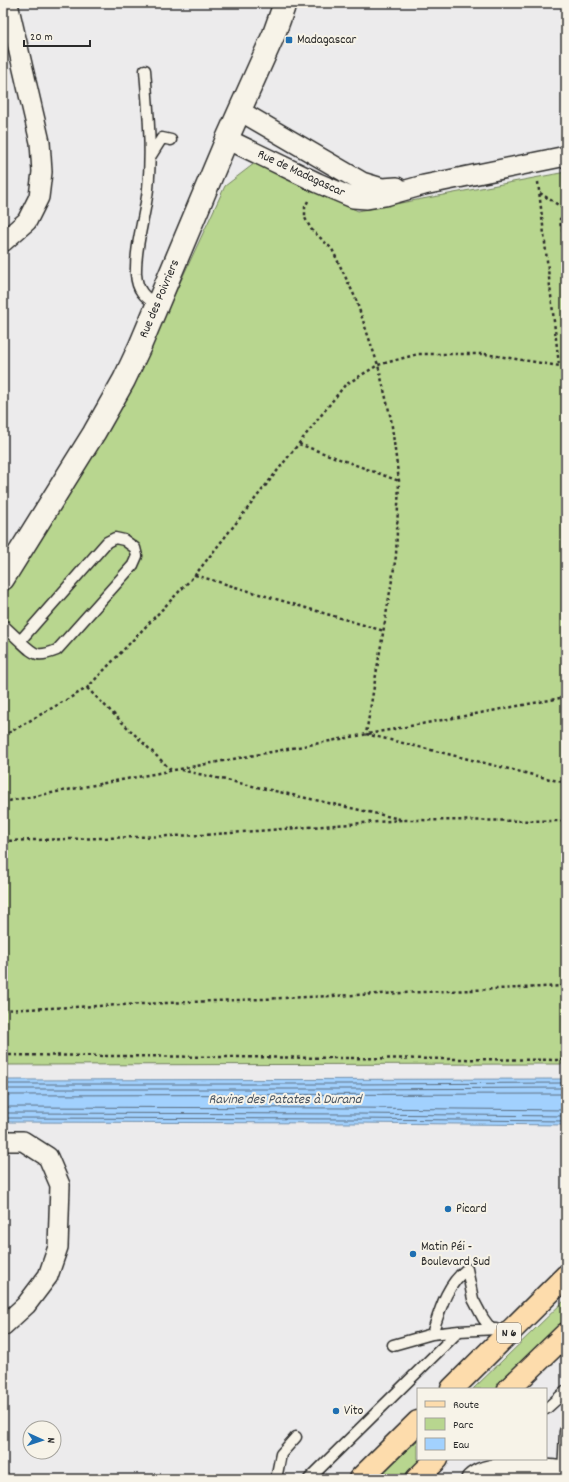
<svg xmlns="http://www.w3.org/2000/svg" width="569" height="1482" font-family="Dekko,sans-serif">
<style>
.green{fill:#b8d68f;stroke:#72805d}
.water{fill:#a2d1fe;stroke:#728faa}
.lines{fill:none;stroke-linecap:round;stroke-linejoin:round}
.shore{stroke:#5b6d7f;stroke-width:1}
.lane-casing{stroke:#2b2b2b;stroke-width:13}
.street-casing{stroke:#2b2b2b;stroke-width:22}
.secondary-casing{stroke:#2b2b2b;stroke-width:25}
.primary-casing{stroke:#2b2b2b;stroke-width:25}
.path{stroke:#2b2b2b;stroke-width:2.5;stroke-dasharray:3 3;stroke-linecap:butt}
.lane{stroke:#f7f3e8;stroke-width:10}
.street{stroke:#f7f3e8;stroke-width:19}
.secondary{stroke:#f7f3e8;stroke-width:22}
.primary{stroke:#fddcac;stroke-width:22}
.poi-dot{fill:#1f6fb2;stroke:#f7f3e8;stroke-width:1.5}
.labels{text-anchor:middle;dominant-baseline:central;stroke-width:4;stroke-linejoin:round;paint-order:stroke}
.shield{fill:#f7f3e8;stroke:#686764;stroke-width:1}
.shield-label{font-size:12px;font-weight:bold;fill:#2b2b2b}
.poi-label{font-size:13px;fill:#2b2b2b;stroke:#f7f3e8;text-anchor:start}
.street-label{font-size:13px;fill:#2b2b2b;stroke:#f7f3e8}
.water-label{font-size:14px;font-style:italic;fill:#495460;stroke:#f7f3e8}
</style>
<rect width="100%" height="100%" fill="#ecebec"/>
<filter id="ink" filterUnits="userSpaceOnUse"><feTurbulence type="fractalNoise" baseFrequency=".025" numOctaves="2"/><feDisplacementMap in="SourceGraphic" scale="8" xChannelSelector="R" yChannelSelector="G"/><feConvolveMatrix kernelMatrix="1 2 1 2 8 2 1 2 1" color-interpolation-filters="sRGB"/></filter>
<g filter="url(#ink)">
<path class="green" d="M 255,163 L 358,211 L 566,172 L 566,1064 L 3,1065 L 3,597 L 136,377 L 225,186 Z
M 566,1299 L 566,1322 L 499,1389 L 473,1389 Z
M 418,1440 L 418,1459 L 425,1459 L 404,1479 L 376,1479 Z"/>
<path class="water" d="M 566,1079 L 566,1125 L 357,1123 L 3,1122 L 3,1080 Z"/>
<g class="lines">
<path class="shore" d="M 3,1084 L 348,1084 L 566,1083
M 3,1089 L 348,1089 L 566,1088
M 3,1095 L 566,1094
M 3,1107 L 357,1108 L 566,1110
M 3,1113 L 357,1114 L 566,1116
M 3,1118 L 357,1119 L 566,1121"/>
<g class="lane-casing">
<path id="lane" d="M 145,70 C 148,109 152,149 148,189 C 145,217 135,245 136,274 C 137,290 144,297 157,305
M 150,157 L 162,138 L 171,140
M 115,538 L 124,540 L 135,548 L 137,556 L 133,565 L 57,650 C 37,658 35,655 20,641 L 107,542 Z
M 3,625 L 20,641
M 432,1334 C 440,1310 446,1285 467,1269 L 473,1299 L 483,1318 L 491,1329
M 393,1345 L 432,1334 L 459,1331 L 496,1329
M 546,1409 L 566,1391
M 563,1475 L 565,1431
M 276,1479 L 281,1454 L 296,1437
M 309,1479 L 459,1331"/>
</g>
<g class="street-casing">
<path id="street" d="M 240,111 L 362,182 L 382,188 L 397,187
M 227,139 L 318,183 L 353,198 L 367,199 L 385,196 L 424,185 L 566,156
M 3,242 L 27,221 L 39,197 L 42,172 L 40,142 L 8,4
M 3,1141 L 23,1141 L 48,1157 L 60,1185 L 58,1247 L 48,1276 L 26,1305 L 3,1326
M 471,1479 C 490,1460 541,1469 566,1471"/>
</g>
<g class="secondary-casing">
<path id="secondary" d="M 3,579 L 94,433 L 124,380 L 140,346 L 227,139 L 274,34 L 285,3"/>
</g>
<g class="primary-casing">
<path id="primary" d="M 452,1389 L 566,1276
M 509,1389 L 566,1334
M 360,1479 L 418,1422
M 417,1479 L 437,1459"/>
</g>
<path class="path" d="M 538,182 L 559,365
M 540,193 L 566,210
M 308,201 L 305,207 L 305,218 L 311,229 L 332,249 L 355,297 L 378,365 L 391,419 L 399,481 L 396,556 L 366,734 L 566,783
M 566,214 L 560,219 L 561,228 L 566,235
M 299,444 L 399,481
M 195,575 L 384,631
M 87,688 L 172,771
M 3,736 L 87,688 L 195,575 L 345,385 L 378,365 L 418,354 L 485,354 L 566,367
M 181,770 L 400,819
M 3,802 L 566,697
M 3,841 L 203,835 L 403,820 L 566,821
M 3,1010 L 566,986
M 3,1055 L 566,1060"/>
<use href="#lane" class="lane"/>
<use href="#street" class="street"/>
<use href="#secondary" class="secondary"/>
<use href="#primary" class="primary"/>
</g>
</g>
<g class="poi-dot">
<rect x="285" y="36" width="8" height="8" rx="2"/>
<circle cx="448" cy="1209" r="4"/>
<circle cx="413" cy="1254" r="4"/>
<circle cx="336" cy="1411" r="4"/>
</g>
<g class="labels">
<rect class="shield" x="497" y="1323" width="24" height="20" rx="3"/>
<g class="shield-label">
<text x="509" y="1333">N 6</text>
</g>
<g class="poi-label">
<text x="297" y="40">Madagascar</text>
<text x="456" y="1209">Picard</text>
<text x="421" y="1247">Matin Péi -<tspan x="421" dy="15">Boulevard Sud</tspan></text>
<text x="344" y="1411">Vito</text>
</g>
<g class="street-label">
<text transform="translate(301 174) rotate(25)">Rue de Madagascar</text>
<text transform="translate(160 299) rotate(-67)">Rue des Poivriers</text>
</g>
<g class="water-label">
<text x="285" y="1100">Ravine des Patates à Durand</text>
</g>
</g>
<rect width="569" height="1482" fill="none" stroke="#f7f3e8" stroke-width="16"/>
<rect x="8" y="8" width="553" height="1466" fill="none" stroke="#2b2b2b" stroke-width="1.5" filter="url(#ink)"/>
<rect x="417" y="1388" width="130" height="72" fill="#f7f3e8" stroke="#a5a39c"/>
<rect x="425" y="1401" width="20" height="6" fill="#fddcac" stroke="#a5a39c"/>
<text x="453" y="1408" font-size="12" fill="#2b2b2b">Route</text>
<rect x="425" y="1418" width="20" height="12" fill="#b8d68f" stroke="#a5a39c"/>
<text x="453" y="1428" font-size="12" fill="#2b2b2b">Parc</text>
<rect x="425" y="1438" width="20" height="12" fill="#a2d1fe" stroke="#a5a39c"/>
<text x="453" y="1448" font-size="12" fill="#2b2b2b">Eau</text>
<g transform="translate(42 1440) rotate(93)"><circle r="19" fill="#f7f3e8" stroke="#a5a39c"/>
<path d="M0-3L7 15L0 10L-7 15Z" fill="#1f6fb2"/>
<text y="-6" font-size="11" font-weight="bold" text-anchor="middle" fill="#2b2b2b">N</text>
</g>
<path d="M24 40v6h66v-6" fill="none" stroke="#2b2b2b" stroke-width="2"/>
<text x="30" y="40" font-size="12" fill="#2b2b2b" stroke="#f7f3e8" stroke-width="3" paint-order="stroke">20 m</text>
</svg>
